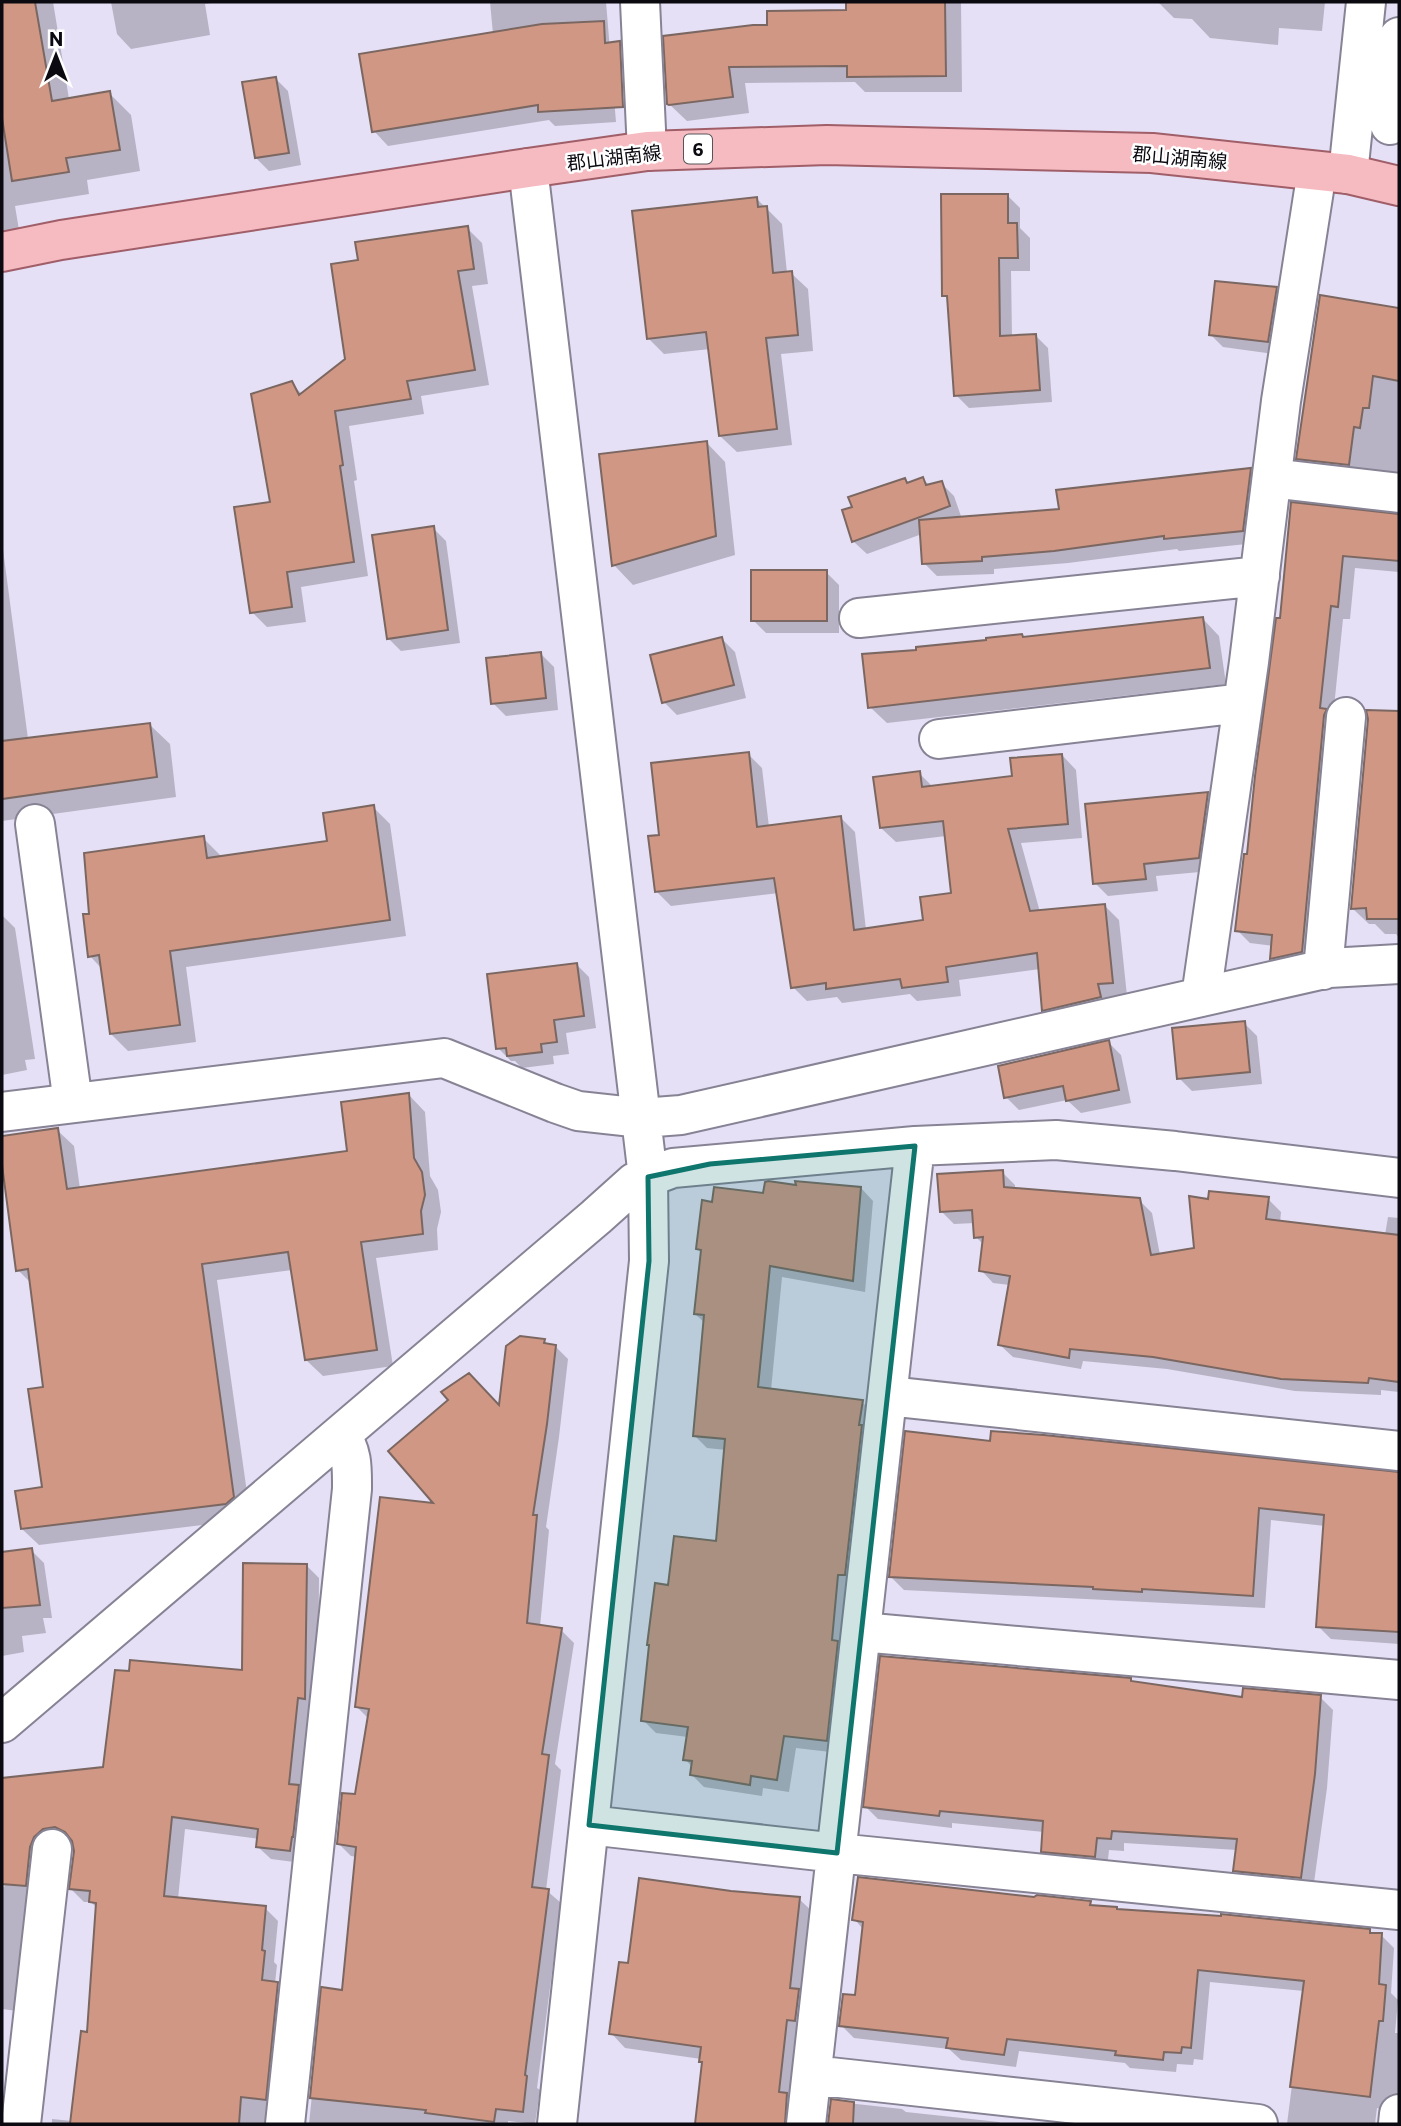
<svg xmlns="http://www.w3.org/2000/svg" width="1401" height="2126" font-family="Commissioner,'Noto Sans JP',sans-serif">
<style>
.shadow{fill:#0003}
.building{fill:#d19785;stroke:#7b6761;stroke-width:2}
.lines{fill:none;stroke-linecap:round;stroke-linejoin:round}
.minor-casing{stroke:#878395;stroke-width:42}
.major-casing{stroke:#a05e68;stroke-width:42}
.minor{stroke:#fff;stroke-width:38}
.major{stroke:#f6bac1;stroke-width:38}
.marked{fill:#0f766e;fill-opacity:0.2;stroke:#0f766e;stroke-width:5;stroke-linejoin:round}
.labels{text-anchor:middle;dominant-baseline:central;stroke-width:5;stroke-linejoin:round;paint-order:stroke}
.shield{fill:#fff;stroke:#555458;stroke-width:2}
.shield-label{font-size:18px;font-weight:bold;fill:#0c0a11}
.street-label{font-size:19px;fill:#0c0a11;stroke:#fff}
</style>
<rect width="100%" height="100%" fill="#e5e0f5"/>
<path class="shadow" d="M 2,2 L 53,2 L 69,99 L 109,93 L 131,115 L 140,171 L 87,180 L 89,194 L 15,206 L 19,230 L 2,233 Z
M 111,2 L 217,2 L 205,4 L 210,35 L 131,49 L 117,34 Z
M 490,2 L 606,2 L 616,122 L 555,126 L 549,120 L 388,146 L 374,131 L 493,34 Z
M 848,2 L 961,2 L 962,92 L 865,92 L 855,82 L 745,83 L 749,113 L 687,121 L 668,103 L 769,27 L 848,11 Z
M 1158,2 L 1325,2 L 1322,31 L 1279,28 L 1278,45 L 1210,38 L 1192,19 L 1174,18 Z
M 275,78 L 288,91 L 301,165 L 269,171 L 256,158 Z
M 1007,195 L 1020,208 L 1020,228 L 1030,238 L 1030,271 L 1011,271 L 1012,337 L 1035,335 L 1048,348 L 1052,402 L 969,408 L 956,395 L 949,300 L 944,295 Z
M 757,199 L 782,224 L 787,273 L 791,273 L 808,289 L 813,351 L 781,354 L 792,445 L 737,452 L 720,436 L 710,349 L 664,354 L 648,338 Z
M 467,228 L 482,243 L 488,284 L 472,286 L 489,385 L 421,396 L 424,414 L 349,426 L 357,480 L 354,481 L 368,576 L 301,587 L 306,622 L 267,627 L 252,612 L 291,383 L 303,395 L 347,360 L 360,261 Z
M 1276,289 L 1289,302 L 1281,355 L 1223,347 L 1210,334 Z
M 1321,297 L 1399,310 L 1399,482 L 1311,471 L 1298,458 Z
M 706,442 L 725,462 L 735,555 L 633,585 L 614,565 L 601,455 Z
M 1250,470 L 1263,483 L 1256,543 L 1179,551 L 1177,549 L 1068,563 L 994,569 L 994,574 L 937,576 L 924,563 L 922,534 L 867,554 L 854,542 L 844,511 L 905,480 L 909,484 L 923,479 L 930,486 L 941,483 L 954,496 L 962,519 L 1061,511 Z
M 1399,516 L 1399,572 L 1355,568 L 1350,619 L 1343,619 L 1333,717 L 1314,964 L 1285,971 L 1272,958 L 1273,946 L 1250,943 L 1237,930 L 1282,620 L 1292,527 Z
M 433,528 L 446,541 L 460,643 L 401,651 L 388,638 Z
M 2,542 L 28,739 L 150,725 L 170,744 L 176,797 L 2,821 Z
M 826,572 L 839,585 L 839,633 L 766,633 L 753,620 Z
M 1203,619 L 1219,636 L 1226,684 L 887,723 L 870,707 L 918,651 L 1022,636 L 1025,639 Z
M 722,639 L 735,652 L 746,698 L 677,715 L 664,702 Z
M 541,654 L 554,667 L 558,710 L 506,716 L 493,703 Z
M 1368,712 L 1399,713 L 1399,938 L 1396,934 L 1385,934 L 1375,924 L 1369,924 L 1352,908 L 1370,719 Z
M 748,754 L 762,768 L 769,827 L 841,818 L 855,832 L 866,930 L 925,921 L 953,895 L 946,836 L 896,842 L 881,828 L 919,773 L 934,788 L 1014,778 L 1062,755 L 1076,770 L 1082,838 L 1021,843 L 1040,912 L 1105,906 L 1119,920 L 1127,996 L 1058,1024 L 1044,1010 L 1040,969 L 959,980 L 961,996 L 917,1001 L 910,994 L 842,1003 L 837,997 L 807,1001 L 793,987 L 779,893 L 671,906 L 656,891 L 661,836 Z
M 1208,794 L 1220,806 L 1211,871 L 1156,876 L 1158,891 L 1108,896 L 1095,883 Z
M 373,807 L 390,824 L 406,936 L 186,967 L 196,1042 L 128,1051 L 111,1034 L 102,969 L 90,956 L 91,915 L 203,838 L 220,855 L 221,858 L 329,843 Z
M 2,915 L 15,928 L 35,1059 L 25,1060 L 27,1070 L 2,1075 Z
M 576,964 L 589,977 L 596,1028 L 566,1033 L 569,1054 L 553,1056 L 554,1064 L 522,1068 L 515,1061 L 511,1061 L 498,1048 Z
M 1244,1023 L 1257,1036 L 1262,1084 L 1192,1091 L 1179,1078 Z
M 1108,1042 L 1121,1055 L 1131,1103 L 1081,1113 L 1067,1100 L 1019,1110 L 1006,1097 Z
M 409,1095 L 425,1112 L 430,1176 L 438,1190 L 441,1212 L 437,1229 L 438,1250 L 376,1258 L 393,1366 L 323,1376 L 306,1360 L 292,1270 L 217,1280 L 250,1514 L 243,1520 L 39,1545 L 22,1529 L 44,1489 L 45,1388 L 31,1283 L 18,1270 L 2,1154 L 2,1138 L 57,1130 L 74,1146 L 80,1189 L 349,1152 Z
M 1002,1172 L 1015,1185 L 1015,1190 L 1139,1200 L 1152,1213 L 1160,1255 L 1196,1250 L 1210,1201 L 1268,1199 L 1281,1212 L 1280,1223 L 1385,1235 L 1388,1217 L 1399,1218 L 1399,1392 L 1381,1390 L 1381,1395 L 1295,1391 L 1167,1369 L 1083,1361 L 1081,1369 L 1013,1357 L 1000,1345 L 1010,1285 L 993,1283 L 981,1270 L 984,1245 L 976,1237 L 975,1223 L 954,1224 L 942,1212 Z
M 798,1187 L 861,1188 L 873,1201 L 865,1292 L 782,1277 L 771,1390 L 862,1402 L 874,1414 L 839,1753 L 796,1748 L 789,1792 L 763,1788 L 762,1796 L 704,1787 L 692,1775 L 693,1768 L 685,1759 L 688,1737 L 656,1733 L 643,1720 L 670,1587 L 718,1543 L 726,1450 L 707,1448 L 695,1436 L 705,1323 L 695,1314 L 703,1253 L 698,1248 L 713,1204 L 765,1195 Z
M 544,1340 L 549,1346 L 555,1346 L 568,1359 L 559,1437 L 546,1527 L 549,1530 L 540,1627 L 561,1630 L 574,1643 L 555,1764 L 561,1770 L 546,1890 L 561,1903 L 537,2088 L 540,2090 L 535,2124 L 508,2121 L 508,2124 L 309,2124 L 323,1989 L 343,1992 L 357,1857 L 351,1856 L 338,1843 L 357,1796 L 369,1719 L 357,1707 L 437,1505 Z
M 992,1443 L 1399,1474 L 1399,1644 L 1331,1639 L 1318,1626 L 1325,1526 L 1271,1520 L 1265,1608 L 904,1590 L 891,1577 Z
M 31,1550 L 44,1563 L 52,1618 L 43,1618 L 46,1633 L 22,1636 L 24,1652 L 2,1656 L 2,1554 Z
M 306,1565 L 319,1578 L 318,1711 L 302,1863 L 271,1859 L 258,1847 L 259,1839 L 185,1829 L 178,1899 L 265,1908 L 278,1921 L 274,1962 L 277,1965 L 275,1983 L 290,1997 L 277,2124 L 52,2124 L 52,2119 L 72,2121 L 89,2034 L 97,1908 L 91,1902 L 84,1902 L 71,1889 L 76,1851 L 74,1842 L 69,1840 L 56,1842 L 25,2012 L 2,2009 L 2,1886 L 5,1887 L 2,1883 L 2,1780 L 105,1768 L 243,1672 Z
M 1130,1680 L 1134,1683 L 1244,1699 L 1320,1697 L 1333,1710 L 1327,1788 L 1313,1890 L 1248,1883 L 1235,1871 L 1237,1850 L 1124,1843 L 1124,1851 L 1109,1850 L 1107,1869 L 1056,1864 L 1043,1851 L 1044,1832 L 952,1823 L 952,1828 L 878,1819 L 865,1806 Z
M 730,1892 L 799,1899 L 814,1913 L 798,2124 L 697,2124 L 704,2064 L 701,2059 L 625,2048 L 611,2033 L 629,1965 Z
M 1034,1898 L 1090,1902 L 1094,1907 L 1118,1910 L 1369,1931 L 1373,1935 L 1381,1935 L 1394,1948 L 1391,1993 L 1398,2000 L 1395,2033 L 1399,2033 L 1399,2107 L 1382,2105 L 1382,2109 L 1377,2108 L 1375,2124 L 1287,2124 L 1304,1991 L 1210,1982 L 1203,2060 L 1194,2059 L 1193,2065 L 1177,2064 L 1176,2072 L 1130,2068 L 1125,2063 L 1019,2051 L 1016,2067 L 961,2060 L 949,2049 L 854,2038 L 841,2025 L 856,1997 L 864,1930 L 854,1919 Z
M 838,2102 L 902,2109 L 906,2112 L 999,2122 L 1001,2124 L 836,2124 Z"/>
<path class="building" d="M 2,2 L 35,2 L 52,101 L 110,91 L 120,150 L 66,158 L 69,172 L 12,181 L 2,118 Z
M 846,2 L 945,2 L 946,76 L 847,77 L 847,66 L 729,67 L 733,97 L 669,105 L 667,104 L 663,36 L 753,25 L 767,25 L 767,11 L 846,10 Z
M 604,21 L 605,43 L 620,41 L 623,107 L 538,112 L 538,105 L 372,132 L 359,54 L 542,24 Z
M 276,77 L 289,153 L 255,158 L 242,82 Z
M 941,194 L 1008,194 L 1008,223 L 1017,223 L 1018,258 L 999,258 L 1000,336 L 1036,334 L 1040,390 L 954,396 L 947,296 L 942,296 Z
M 757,197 L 758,207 L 767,206 L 773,273 L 792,271 L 798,335 L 766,338 L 777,429 L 719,436 L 706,332 L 647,339 L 632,211 Z
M 468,226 L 474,269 L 458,271 L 475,370 L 407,381 L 411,399 L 335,411 L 343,465 L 340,466 L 354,562 L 287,572 L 292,607 L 250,613 L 234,507 L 270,502 L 251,394 L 292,381 L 299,395 L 345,359 L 331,264 L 358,260 L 355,242 Z
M 1215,281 L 1277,287 L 1268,342 L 1209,335 Z
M 1320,295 L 1399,308 L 1399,381 L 1373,376 L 1369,408 L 1363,408 L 1360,428 L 1354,427 L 1349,465 L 1296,459 Z
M 707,441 L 716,536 L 612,566 L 599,454 Z
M 1251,468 L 1243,531 L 1164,539 L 1164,536 L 1054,551 L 982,557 L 982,561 L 922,564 L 919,520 L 1059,509 L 1056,490 Z
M 923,477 L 926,485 L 942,481 L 950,506 L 852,542 L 842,510 L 852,507 L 848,497 L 905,478 L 907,483 Z
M 1291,502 L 1399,514 L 1399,561 L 1343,556 L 1338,607 L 1331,606 L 1320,708 L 1327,709 L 1324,715 L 1302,952 L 1270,959 L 1272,935 L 1235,931 L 1244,854 L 1247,854 L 1255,776 L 1276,618 L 1280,618 Z
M 434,526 L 448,630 L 387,639 L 372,535 Z
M 751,570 L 827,570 L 827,621 L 751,621 Z
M 1203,617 L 1210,668 L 868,708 L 862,654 L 916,650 L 916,647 L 986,640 L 986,638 L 1022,634 L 1023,637 Z
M 722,637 L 734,685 L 662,703 L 650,655 Z
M 541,652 L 546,698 L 491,704 L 486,658 Z
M 1366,710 L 1399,711 L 1399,919 L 1367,919 L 1366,908 L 1351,909 L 1368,719 Z
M 150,723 L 157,777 L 2,799 L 2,741 Z
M 749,752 L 757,827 L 841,816 L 854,930 L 923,920 L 920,897 L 951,893 L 943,821 L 880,828 L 873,777 L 920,771 L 922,787 L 1012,776 L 1010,758 L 1062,754 L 1068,824 L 1008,829 L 1030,911 L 1105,904 L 1113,983 L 1098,984 L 1101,997 L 1042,1011 L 1037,953 L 946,967 L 948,982 L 902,988 L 900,979 L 826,989 L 826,983 L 791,988 L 774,878 L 655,892 L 648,836 L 659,835 L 651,763 Z
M 1208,792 L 1199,858 L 1144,864 L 1146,879 L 1093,884 L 1085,804 Z
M 374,805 L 390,920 L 170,951 L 180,1025 L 110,1034 L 99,955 L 88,957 L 83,914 L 89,914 L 84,853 L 204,836 L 207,858 L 327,841 L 323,813 Z
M 577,963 L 584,1016 L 554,1020 L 557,1042 L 541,1044 L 542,1052 L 507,1056 L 506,1048 L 496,1049 L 487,974 Z
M 1245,1021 L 1250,1072 L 1177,1079 L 1172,1028 Z
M 1109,1040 L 1119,1090 L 1066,1101 L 1063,1086 L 1004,1098 L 998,1066 Z
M 409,1093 L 414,1158 L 422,1172 L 425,1195 L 421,1211 L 423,1234 L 361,1242 L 377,1350 L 305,1360 L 288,1252 L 202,1264 L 234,1497 L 226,1504 L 21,1529 L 15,1491 L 42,1487 L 28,1389 L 43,1387 L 28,1269 L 16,1271 L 2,1165 L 2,1136 L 58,1128 L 67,1189 L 347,1151 L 341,1102 Z
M 1003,1170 L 1004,1187 L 1140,1198 L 1151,1255 L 1194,1248 L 1189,1196 L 1208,1199 L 1209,1191 L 1269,1197 L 1266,1219 L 1399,1235 L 1399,1382 L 1369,1378 L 1368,1383 L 1281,1379 L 1153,1357 L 1070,1349 L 1069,1358 L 998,1345 L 1010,1276 L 979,1271 L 983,1237 L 974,1238 L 972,1210 L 940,1212 L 937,1174 Z
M 768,1181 L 796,1185 L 795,1181 L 861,1187 L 853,1281 L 770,1266 L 758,1387 L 863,1400 L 859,1425 L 862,1425 L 845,1575 L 838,1575 L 832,1640 L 838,1641 L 827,1741 L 784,1736 L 777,1780 L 751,1776 L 750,1785 L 690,1775 L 692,1761 L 683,1760 L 688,1727 L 641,1721 L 649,1645 L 647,1645 L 655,1583 L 668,1585 L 674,1536 L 716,1541 L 725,1439 L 693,1436 L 704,1315 L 694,1314 L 701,1250 L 696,1249 L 702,1200 L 712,1202 L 714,1187 L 763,1193 L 765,1182 Z
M 520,1336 L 545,1339 L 544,1343 L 556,1345 L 547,1424 L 533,1515 L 537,1515 L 527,1623 L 562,1628 L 542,1754 L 549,1755 L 532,1887 L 549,1889 L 525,2075 L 527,2076 L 523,2112 L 496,2109 L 494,2122 L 425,2113 L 426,2110 L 310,2098 L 321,1987 L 342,1990 L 356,1847 L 337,1844 L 342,1793 L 355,1794 L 369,1709 L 355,1707 L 380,1497 L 433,1503 L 388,1451 L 448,1400 L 441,1392 L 469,1373 L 499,1405 L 506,1346 Z
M 905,1431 L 990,1441 L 991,1431 L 1044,1435 L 1399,1472 L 1399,1632 L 1316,1627 L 1324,1515 L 1259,1508 L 1253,1596 L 1142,1589 L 1142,1592 L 1093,1589 L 1093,1587 L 889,1577 Z
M 32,1548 L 40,1605 L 2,1608 L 2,1552 Z
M 243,1563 L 307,1564 L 305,1699 L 298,1698 L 289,1784 L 299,1785 L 293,1837 L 292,1837 L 290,1851 L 256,1847 L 258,1829 L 172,1817 L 164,1896 L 266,1906 L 262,1950 L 265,1951 L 262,1980 L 278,1982 L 266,2100 L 241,2097 L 239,2124 L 70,2124 L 81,2031 L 87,2032 L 96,1903 L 89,1902 L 90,1891 L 69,1889 L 74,1851 L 72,1841 L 65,1832 L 55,1827 L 43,1829 L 34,1837 L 30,1847 L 26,1886 L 2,1884 L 2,1778 L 103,1767 L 115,1670 L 129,1671 L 130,1660 L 242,1670 Z
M 880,1656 L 1131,1678 L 1131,1681 L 1242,1697 L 1243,1688 L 1321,1695 L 1315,1774 L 1301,1878 L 1233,1871 L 1237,1839 L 1112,1831 L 1111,1839 L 1097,1838 L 1095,1857 L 1041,1852 L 1043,1821 L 940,1811 L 939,1816 L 863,1807 Z
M 858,1877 L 1034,1897 L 1037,1895 L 1091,1901 L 1090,1905 L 1117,1907 L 1117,1909 L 1221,1916 L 1221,1914 L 1370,1929 L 1370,1933 L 1382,1933 L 1379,1984 L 1386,1985 L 1383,2021 L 1379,2021 L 1370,2097 L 1290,2087 L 1304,1981 L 1198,1970 L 1191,2048 L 1182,2047 L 1181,2053 L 1164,2052 L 1163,2060 L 1115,2055 L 1116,2051 L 1007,2039 L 1004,2055 L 946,2048 L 948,2038 L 839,2026 L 843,1994 L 855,1995 L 863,1922 L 852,1920 Z
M 639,1878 L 731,1891 L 800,1897 L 790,1988 L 799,1989 L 795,2021 L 787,2020 L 779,2092 L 787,2093 L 785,2124 L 695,2124 L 702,2062 L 699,2062 L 701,2047 L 609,2034 L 619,1962 L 628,1963 Z
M 831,2099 L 854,2102 L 853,2124 L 828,2124 Z"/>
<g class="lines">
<g class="minor-casing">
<path id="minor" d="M 640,2 L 647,151
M 1390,125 L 1399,37
M 528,168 L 648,1177 L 649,1261 L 557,2124
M 1348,174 L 1366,2
M 1272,478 L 1399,493
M 859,618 L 1260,576
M 939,739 L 1242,703
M 35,824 L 73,1103
M 1323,970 L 1346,717
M 1201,997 L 1249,662 L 1281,401 L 1317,171
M 2,1112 L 444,1058 L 555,1103 L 578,1111 L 642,1118 L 681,1115 L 1329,968 L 1399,964
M 888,1396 L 1399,1451
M 861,1632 L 1399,1680
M 2,1723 L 596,1217 L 635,1182 L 673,1168 L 915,1146 L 1056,1140 L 1175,1151 L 1399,1178
M 589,1825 L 837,1853 L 1399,1910
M 812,2075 L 1258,2124
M 21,2124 L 52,1849
M 285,2124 L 352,1489 C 352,1469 353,1451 340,1435
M 806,2124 L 915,1146
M 1398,2124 L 1399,2114"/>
</g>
<g class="major-casing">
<path id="major" d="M 2,252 L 61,240 L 528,168 L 647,151 L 827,145 L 1152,153 L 1348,174 L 1399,186"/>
</g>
<use href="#minor" class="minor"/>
<use href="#major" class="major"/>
</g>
<path class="marked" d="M 915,1146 L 837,1853 L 589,1825 L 649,1261 L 648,1177 L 710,1164 Z"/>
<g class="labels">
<rect class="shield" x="684" y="134.5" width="28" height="29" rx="5"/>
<g class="shield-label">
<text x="698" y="149">6</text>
</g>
<g class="street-label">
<text transform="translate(614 157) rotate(-7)">郡山湖南線</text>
<text transform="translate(1180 157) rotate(5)">郡山湖南線</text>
</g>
</g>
<rect width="1401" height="2126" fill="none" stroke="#0c0a11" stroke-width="7"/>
<g transform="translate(56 56)" stroke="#ffffff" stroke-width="5" paint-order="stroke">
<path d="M0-5L12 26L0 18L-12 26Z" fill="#0c0a11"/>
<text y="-10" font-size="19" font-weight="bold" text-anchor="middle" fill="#0c0a11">N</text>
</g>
</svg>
